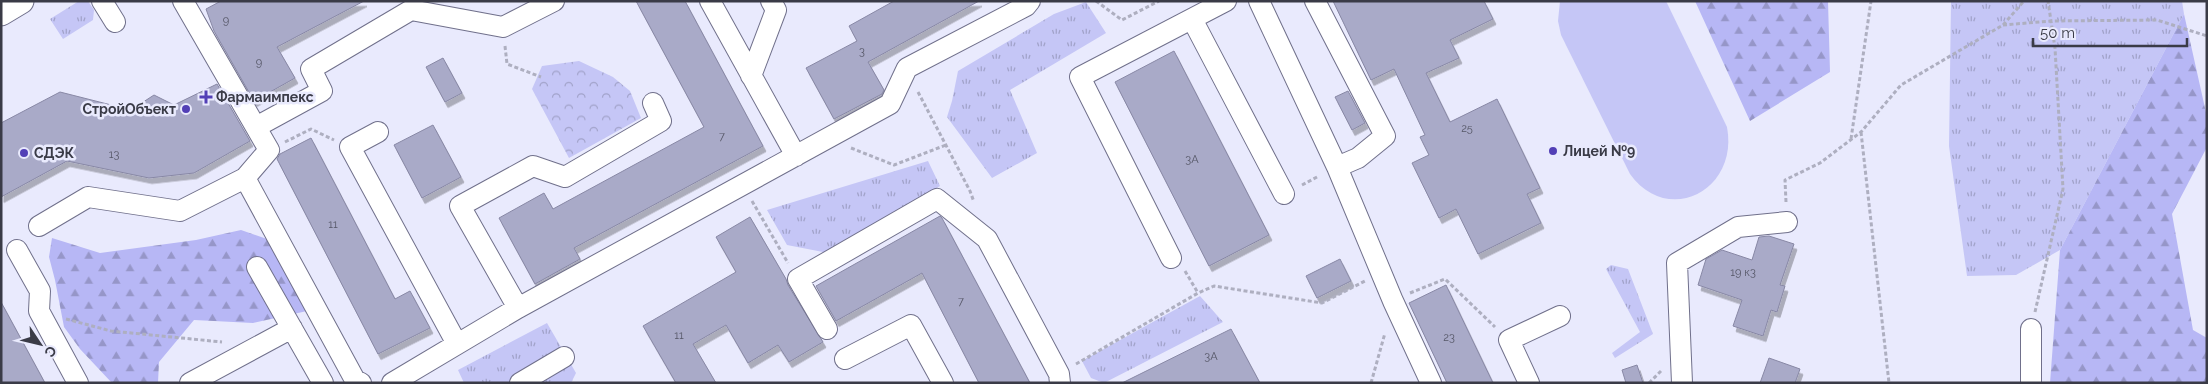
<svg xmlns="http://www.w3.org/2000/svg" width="2208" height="384" font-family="Raleway,sans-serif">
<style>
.grass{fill:url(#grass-tufts)}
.forest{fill:url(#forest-firs)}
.park{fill:url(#park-crowns)}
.garden{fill:#c5c6f6}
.building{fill:#a9aac8;stroke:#8888a5;filter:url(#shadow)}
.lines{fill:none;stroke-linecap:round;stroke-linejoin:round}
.minor-casing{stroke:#70708b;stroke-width:22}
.major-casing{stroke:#70708b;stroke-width:27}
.path{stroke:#aeafc0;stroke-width:3;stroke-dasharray:4 2.5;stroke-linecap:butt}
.minor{stroke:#fff;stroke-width:20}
.major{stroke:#fff;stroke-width:25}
.poi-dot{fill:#523fb6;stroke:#e9eafd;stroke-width:2}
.labels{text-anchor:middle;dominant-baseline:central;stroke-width:5;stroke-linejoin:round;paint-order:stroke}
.number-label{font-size:11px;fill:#565767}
.poi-label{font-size:14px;font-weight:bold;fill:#3a3b47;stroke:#e9eafd;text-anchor:start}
</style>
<defs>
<pattern id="grass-tufts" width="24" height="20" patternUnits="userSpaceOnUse" patternTransform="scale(1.25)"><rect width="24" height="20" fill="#c5c6f6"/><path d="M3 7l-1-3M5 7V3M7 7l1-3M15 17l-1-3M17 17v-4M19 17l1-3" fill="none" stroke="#a1a2c9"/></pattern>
<pattern id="forest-firs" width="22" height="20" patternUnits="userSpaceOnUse" patternTransform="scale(1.25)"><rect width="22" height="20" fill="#b7b7f5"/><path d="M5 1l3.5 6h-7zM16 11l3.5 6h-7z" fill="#9696c8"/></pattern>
<pattern id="park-crowns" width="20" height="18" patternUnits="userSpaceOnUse" patternTransform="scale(1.25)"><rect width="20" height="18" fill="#c5c6f6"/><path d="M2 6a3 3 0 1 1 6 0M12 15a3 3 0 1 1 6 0" fill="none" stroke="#a1a2c9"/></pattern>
<filter id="shadow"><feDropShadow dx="3" dy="5.5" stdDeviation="0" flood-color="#0004"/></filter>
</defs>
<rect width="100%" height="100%" fill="#e9eafd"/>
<path class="grass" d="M 79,1 L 88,1 L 94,10 L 93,20 L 63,39 L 50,19 Z
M 1951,1 L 2182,1 L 2184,14 L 2060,250 L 2016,275 L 1967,276 L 1949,146 Z
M 1086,2 L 1106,33 L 1010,90 L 1037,153 L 992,178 L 947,117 L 952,101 L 958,71 L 1054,14 Z
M 928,161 L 940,186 L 828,253 L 787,245 L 767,210 Z
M 1611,265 L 1628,269 L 1653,334 L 1615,358 L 1612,353 L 1640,332 L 1606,269 Z
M 1200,296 L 1223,322 L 1104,383 L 1091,378 L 1082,361 Z
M 547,323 L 576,373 L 571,383 L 464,383 L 458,370 Z"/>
<path class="forest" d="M 1695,1 L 1828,1 L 1830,72 L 1750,121 Z
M 2184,14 L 2207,117 L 2207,147 L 2172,214 L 2193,330 L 2207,338 L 2207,383 L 2050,383 L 2060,250 Z
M 241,230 L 267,239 L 307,311 L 253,323 L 194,320 L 159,362 L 158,383 L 112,383 L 80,349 L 64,327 L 55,280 L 49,257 L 52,238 L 100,253 L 196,240 Z"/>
<path class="park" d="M 579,61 L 613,77 L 630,91 L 641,118 L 569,158 L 532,89 L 542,66 Z"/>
<path class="garden" d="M 1560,1 L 1666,1 L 1727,127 C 1739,190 1668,227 1630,174 L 1561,35 L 1558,21 Z"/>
<path class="building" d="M 221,1 L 364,1 L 277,47 L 295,78 L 254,101 L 214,31 L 206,9 Z
M 636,1 L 685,1 L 763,146 L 574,248 L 580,259 L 535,284 L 499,218 L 544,193 L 553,209 L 704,127 Z
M 894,1 L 979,1 L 868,62 L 884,90 L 882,94 L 834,119 L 806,68 L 857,41 L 849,26 Z
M 1333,1 L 1484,1 L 1493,19 L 1450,40 L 1459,58 L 1426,73 L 1450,122 L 1497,99 L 1540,188 L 1527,194 L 1541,223 L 1478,254 L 1456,209 L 1439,218 L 1412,163 L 1429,155 L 1420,137 L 1425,135 L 1394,69 L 1371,80 Z
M 1174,51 L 1269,235 L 1209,266 L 1115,82 Z
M 443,58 L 462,93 L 445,102 L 426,67 Z
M 217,84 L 250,141 L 194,173 L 149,178 L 67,161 L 1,197 L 1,123 L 60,92 L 131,110 L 154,95 L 174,105 Z
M 1348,91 L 1365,123 L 1352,130 L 1335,97 Z
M 433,125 L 461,177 L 422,198 L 394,145 Z
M 311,138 L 395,299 L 410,291 L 430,328 L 378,354 L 277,159 L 280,154 Z
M 940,216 L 942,218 L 1030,383 L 979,383 L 922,273 L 836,321 L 816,286 Z
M 750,217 L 786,279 L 788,285 L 823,342 L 789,362 L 778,345 L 748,363 L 726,325 L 693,344 L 716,383 L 676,383 L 643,326 L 736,272 L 716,237 Z
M 1769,236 L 1794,244 L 1780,285 L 1785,286 L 1777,312 L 1771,310 L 1763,336 L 1733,326 L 1742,300 L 1698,285 L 1706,259 L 1722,250 L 1752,260 L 1759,237 Z
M 1340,259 L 1351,281 L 1317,298 L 1306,276 Z
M 1446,285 L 1493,383 L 1447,383 L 1409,303 Z
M 1,302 L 45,383 L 1,383 Z
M 1231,329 L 1260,383 L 1122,383 Z
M 1769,358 L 1800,369 L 1795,383 L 1760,383 Z
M 1637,365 L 1643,383 L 1626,383 L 1622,370 Z"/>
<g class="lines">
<g class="minor-casing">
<path id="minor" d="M 102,1 L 115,22
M 183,1 L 269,150 L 245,178 L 355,380 L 361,383
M 710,1 L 796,156
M 1259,1 L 1337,167 L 1393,301 L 1431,383
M 1315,1 L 1385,136 L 1358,158 L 1337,167
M 1192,19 L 1284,194
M 751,76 L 776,10 L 771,1
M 256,127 L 322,91 L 311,69 L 411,10 L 503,27 L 554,1
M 378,132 L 350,147 L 457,344
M 39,226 L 88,197 L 180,211 L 245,178
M 17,250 L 40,291 L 39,311 L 78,383
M 1171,258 L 1080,77 L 1226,1
M 257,267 L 323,383
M 518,308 L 460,206 L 533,166 L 565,177 L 661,121 L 653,103
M 827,329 L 798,279 L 937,199 L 987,239 L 1059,374 L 1060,383
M 845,359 L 911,325 L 943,383
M 190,383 L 292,328
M 392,383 L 518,308 L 890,104 L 907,68 L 1026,6 L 1030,1
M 520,383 L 564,357
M 1529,383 L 1509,340 L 1560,316
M 1682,383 L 1677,263 L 1738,227 L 1787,222
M 2031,383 L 2031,329"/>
</g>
<g class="major-casing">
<path id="major" d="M 1,13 L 21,1"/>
</g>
<path class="path" d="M 1096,1 L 1122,20 L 1159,1
M 2003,25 L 2051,21 L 2157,20 L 2207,36
M 505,46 L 507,64 L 541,77
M 918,92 L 970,191 L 974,202
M 1861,132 L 1889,383
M 1851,139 L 1871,1
M 285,142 L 311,129 L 334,140
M 851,148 L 894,165 L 946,145
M 1302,185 L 1319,176
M 752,201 L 788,263
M 1786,202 L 1785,180 L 1820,163 L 1861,132 L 1901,85 L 2003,25 L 2024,1
M 1185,271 L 1198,293
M 1410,293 L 1445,279 L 1495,327
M 2035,312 L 2063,189 L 2055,48 L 2048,1
M 66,319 L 111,331 L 222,342
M 1076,364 L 1198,293 L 1214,286 L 1322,303 L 1365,281
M 1371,383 L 1385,333
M 1649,383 L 1661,371"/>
<use href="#minor" class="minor"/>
<use href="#major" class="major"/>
</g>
<g class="poi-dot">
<path d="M203.5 89.5h5v5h5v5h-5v5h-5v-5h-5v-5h5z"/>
<circle cx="186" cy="109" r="5"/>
<circle cx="1553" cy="151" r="5"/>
<circle cx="24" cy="153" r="5"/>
</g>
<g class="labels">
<g class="number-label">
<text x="226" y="20">9</text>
<text x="862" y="51">3</text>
<text x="259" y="62">9</text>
<text x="1467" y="128">25</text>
<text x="722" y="136">7</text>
<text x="114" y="154">13</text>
<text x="1192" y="159">3А</text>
<text x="333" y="224">11</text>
<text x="1743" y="272">19 к3</text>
<text x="961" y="301">7</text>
<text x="679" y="335">11</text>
<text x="1449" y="337">23</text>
<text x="1211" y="356">3А</text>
</g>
<g class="poi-label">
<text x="216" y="97">Фармаимпекс</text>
<text x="176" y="109" text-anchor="end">СтройОбъект</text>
<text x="1563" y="151">Лицей №9</text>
<text x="34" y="153">СДЭК</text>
</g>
</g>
<rect width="2208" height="384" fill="none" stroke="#3a3b47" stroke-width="5"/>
<g transform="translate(40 344) rotate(125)" stroke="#e9eafd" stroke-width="4" paint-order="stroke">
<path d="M0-4L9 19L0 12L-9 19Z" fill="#3a3b47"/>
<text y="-8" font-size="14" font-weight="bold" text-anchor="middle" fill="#3a3b47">С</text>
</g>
<path d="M2033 38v8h154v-8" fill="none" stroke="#3a3b47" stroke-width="2.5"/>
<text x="2040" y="38" font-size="15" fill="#3a3b47" stroke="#e9eafd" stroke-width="4" paint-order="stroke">50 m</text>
</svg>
